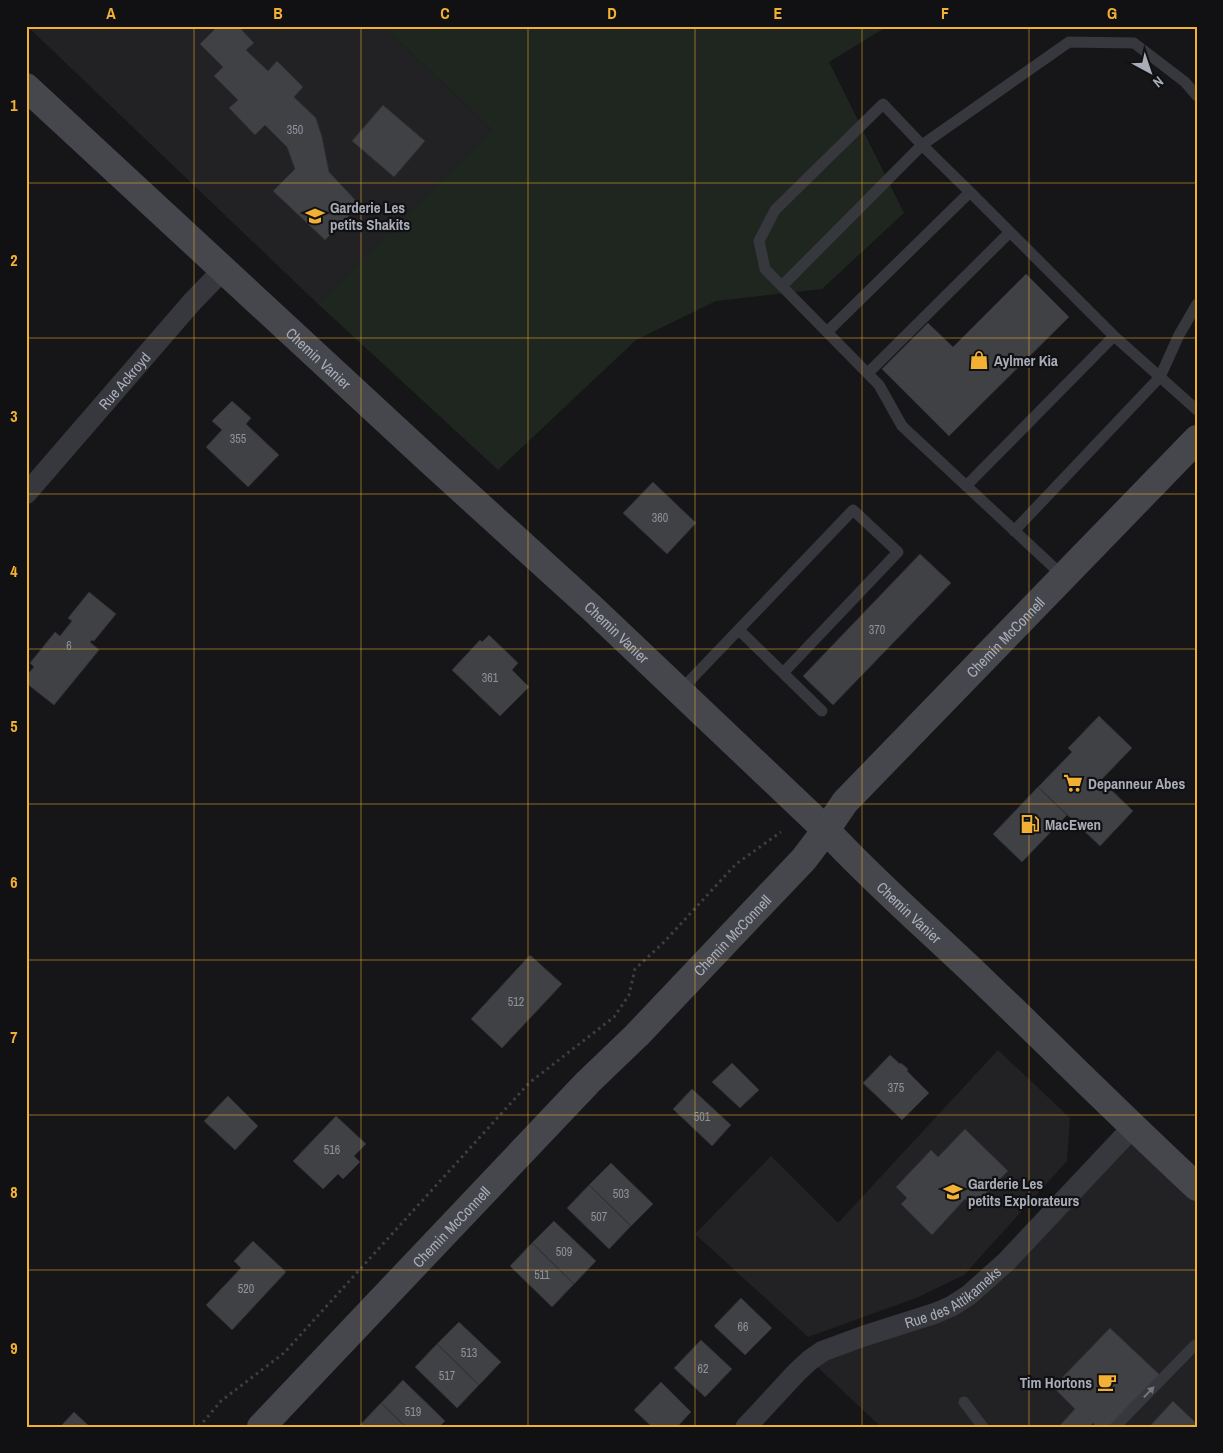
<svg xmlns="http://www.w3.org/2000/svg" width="1223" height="1453" font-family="'Archivo Narrow',sans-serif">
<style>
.built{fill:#222225}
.green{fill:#1e261f}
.building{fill:#404145;stroke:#303034}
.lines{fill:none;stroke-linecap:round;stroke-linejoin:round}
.path{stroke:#3d3f44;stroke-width:3;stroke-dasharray:2.5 4;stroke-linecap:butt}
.lane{stroke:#37383d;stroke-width:11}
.street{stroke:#37383d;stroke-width:21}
.secondary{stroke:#45474d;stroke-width:28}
.oneway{fill:#757881}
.grid{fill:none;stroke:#f2b134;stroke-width:1;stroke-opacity:0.55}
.labels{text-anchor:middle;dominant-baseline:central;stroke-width:4.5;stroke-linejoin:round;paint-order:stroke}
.number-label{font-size:12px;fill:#8e929b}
.poi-label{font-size:15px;font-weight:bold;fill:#a8adb8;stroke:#111113;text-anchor:start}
.street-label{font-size:15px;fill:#a8adb8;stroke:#111113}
.neatline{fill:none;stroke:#f2b134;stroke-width:2}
.grid-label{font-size:16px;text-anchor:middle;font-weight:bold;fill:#f2b134}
</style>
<rect width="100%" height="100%" fill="#161618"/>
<path class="built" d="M 27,26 L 383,26 L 491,129 L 317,303 Z
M 998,1050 L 1070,1118 L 1067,1161 L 964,1275 L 916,1298 L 808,1337 L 695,1234 L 771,1156 L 838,1223 Z
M 1133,1127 L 1197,1187 L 1197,1427 L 881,1427 L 810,1360 L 952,1306 Z"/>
<path class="green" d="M 383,26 L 888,26 L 829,62 L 904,213 L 822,289 L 716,301 L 636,340 L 498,470 L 317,303 L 491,129 Z"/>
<path class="building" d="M 218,26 L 238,26 L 254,43 L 246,50 L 268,71 L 277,61 L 303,87 L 294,97 L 316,118 L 322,137 L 329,172 L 360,205 L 325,240 L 273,191 L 295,169 L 287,147 L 265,125 L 255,135 L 229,108 L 238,100 L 214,76 L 223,67 L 200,44 Z
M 383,105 L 425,141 L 394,177 L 352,141 Z
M 1026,274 L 1069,317 L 949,436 L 882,369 L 928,323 L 953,347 Z
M 232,401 L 251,418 L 246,424 L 279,455 L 248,487 L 206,447 L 222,430 L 212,421 Z
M 653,482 L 696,523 L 667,554 L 623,513 Z
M 920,554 L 951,583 L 833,705 L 803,676 Z
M 89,592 L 116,614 L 94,641 L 92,640 L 90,642 L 99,650 L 54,705 L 26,683 L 26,676 L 34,667 L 30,663 L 55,632 L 60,636 L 72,621 L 68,618 Z
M 489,635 L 518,663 L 512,670 L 529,687 L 500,716 L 452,670 L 480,640 L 482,642 Z
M 1099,716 L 1132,748 L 1101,780 L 1133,811 L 1100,846 L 1038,787 L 1072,752 L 1068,748 Z
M 1038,787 L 1067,815 L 1022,862 L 993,834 Z
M 530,955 L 562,984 L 502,1048 L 471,1019 Z
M 890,1055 L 900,1064 L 901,1063 L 908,1069 L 907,1071 L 929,1093 L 902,1120 L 863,1083 Z
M 732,1063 L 759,1090 L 740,1108 L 712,1082 Z
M 692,1089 L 731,1125 L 712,1146 L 673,1109 Z
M 228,1096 L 258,1126 L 235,1150 L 204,1121 Z
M 336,1116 L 366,1144 L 354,1156 L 360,1162 L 343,1179 L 338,1174 L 323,1189 L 293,1161 Z
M 965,1129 L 1008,1171 L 973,1207 L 965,1199 L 932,1235 L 901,1204 L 907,1198 L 896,1187 L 931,1150 L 938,1157 Z
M 611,1163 L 653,1204 L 631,1226 L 589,1185 Z
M 589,1185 L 631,1226 L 609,1249 L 567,1208 Z
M 554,1221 L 596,1261 L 574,1284 L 532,1243 Z
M 253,1241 L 286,1272 L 232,1330 L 206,1305 L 241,1268 L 234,1261 Z
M 532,1243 L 574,1284 L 552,1307 L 510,1266 Z
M 741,1298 L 772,1328 L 745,1355 L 714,1326 Z
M 459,1322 L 501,1362 L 479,1385 L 437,1344 Z
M 1110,1328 L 1162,1377 L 1114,1427 L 1096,1427 L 1093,1423 L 1089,1427 L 1062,1427 L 1060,1425 L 1075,1409 L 1053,1387 Z
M 701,1340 L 732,1369 L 705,1397 L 674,1368 Z
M 437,1344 L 479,1385 L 457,1408 L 415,1367 Z
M 403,1380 L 445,1421 L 439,1427 L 406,1427 L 381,1403 Z
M 661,1382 L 691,1412 L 677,1427 L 652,1427 L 634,1410 Z
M 1173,1401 L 1197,1424 L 1197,1427 L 1149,1427 Z
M 381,1403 L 406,1427 L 360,1427 L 359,1426 Z
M 74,1412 L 90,1427 L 60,1427 Z"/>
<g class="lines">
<path class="path" d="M 199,1427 L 221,1401 L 284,1353 L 529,1083 L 614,1017 L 629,995 L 635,969 L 664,942 L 736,864 L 781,832"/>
<path class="lane" d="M 970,192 L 1114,336
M 782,286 L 922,145 L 1069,42 L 1134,43 L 1185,82 L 1197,96
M 827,332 L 970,192 L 922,145 L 883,104 L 775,210 L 759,241 L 765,269 L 879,385 L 902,426 L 1063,576
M 868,373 L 1010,232
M 966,486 L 1114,336 L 1197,410
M 1014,531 L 1160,377 L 1179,335 L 1197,304
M 739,630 L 822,711
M 679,692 L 853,510 L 898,552 L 783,673
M 964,1402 L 983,1427
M 1115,1427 L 1195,1345"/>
<g class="street">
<path id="s1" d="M 26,494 L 192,302 L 224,269"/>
<path id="s2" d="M 746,1427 L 797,1372 L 810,1360 L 823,1351 L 864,1336 L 936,1313 L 952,1306 L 969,1295 L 1007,1261 L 1133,1127"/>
</g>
<g class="secondary">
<path id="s3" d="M 26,87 L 428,459 L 593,609 L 826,830 C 876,884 932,932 984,982 C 1055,1050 1125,1120 1197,1187"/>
<path id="s4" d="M 261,1427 L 588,1082 L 637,1035 L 804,859 L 826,830 L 845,802 L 1197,439"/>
</g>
</g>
<defs><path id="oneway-solid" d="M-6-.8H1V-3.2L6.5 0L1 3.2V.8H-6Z" transform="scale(1.25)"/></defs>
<use class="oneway" href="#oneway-solid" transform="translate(1149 1392) rotate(-46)"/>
<path class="grid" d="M 194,26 L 194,1427M 361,26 L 361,1427M 528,26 L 528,1427M 695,26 L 695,1427M 862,26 L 862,1427M 1029,26 L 1029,1427M 26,183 L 1197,183M 26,338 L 1197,338M 26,494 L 1197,494M 26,649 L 1197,649M 26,804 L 1197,804M 26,960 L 1197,960M 26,1115 L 1197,1115M 26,1270 L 1197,1270"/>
<defs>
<g id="school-bare" transform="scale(1.5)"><path d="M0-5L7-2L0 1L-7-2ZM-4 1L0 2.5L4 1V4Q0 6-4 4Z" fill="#f2b134" stroke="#111113" stroke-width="2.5" paint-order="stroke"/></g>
<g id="shop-bare" transform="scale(1.5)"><path d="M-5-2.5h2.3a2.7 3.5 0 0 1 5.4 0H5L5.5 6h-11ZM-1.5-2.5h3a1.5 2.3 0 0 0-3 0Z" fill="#f2b134" stroke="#111113" stroke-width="2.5" paint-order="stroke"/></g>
<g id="supermarket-bare" transform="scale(1.5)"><path d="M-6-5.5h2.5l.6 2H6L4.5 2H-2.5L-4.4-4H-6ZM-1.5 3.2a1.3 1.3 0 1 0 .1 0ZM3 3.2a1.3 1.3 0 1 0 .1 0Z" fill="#f2b134" stroke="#111113" stroke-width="2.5" paint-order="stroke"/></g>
<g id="fuel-bare" transform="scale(1.5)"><path d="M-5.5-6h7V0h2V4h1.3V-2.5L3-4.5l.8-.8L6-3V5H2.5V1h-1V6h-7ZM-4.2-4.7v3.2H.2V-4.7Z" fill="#f2b134" stroke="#111113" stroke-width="2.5" paint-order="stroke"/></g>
<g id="cafe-bare" transform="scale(1.5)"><path d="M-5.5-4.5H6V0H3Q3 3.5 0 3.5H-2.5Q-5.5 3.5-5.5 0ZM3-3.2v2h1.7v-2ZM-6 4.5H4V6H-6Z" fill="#f2b134" stroke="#111113" stroke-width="2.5" paint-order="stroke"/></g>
</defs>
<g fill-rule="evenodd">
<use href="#school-bare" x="315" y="216"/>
<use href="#shop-bare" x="979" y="360"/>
<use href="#supermarket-bare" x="1073" y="783"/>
<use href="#fuel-bare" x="1030" y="824"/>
<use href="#school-bare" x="953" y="1192"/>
<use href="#cafe-bare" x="1107" y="1382"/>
</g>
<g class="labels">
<g class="number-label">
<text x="295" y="130">350</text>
<text x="238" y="439">355</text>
<text x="660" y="518">360</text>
<text x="877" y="630">370</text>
<text x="69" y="646">6</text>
<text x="490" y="678">361</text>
<text x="516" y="1002">512</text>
<text x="896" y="1088">375</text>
<text x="702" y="1117">501</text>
<text x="332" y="1150">516</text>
<text x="621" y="1194">503</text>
<text x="599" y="1217">507</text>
<text x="564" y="1252">509</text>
<text x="542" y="1275">511</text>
<text x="246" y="1289">520</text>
<text x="743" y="1327">66</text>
<text x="469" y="1353">513</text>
<text x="703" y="1369">62</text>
<text x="447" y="1376">517</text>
<text x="413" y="1412">519</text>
</g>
<g class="poi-label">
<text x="330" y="207">Garderie Les<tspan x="330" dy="17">petits Shakits</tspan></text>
<text x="994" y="360">Aylmer Kia</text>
<text x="1088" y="783">Depanneur Abes</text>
<text x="1045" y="824">MacEwen</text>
<text x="968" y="1183">Garderie Les<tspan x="968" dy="17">petits Explorateurs</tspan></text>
<text x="1092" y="1382" text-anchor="end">Tim Hortons</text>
</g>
<g class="street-label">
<text stroke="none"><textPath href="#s3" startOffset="399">Chemin Vanier</textPath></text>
<text stroke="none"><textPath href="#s1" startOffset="150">Rue Ackroyd</textPath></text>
<text stroke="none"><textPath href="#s3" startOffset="804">Chemin Vanier</textPath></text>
<text stroke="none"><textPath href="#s4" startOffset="1086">Chemin McConnell</textPath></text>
<text stroke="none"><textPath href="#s3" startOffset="1209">Chemin Vanier</textPath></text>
<text stroke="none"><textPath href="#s4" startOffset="681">Chemin McConnell</textPath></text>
<text stroke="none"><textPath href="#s4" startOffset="276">Chemin McConnell</textPath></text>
<text stroke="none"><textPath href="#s2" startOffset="250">Rue des Attikameks</textPath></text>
</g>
</g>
<rect width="1223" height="1453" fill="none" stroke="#111113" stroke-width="55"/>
<g transform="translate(1150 72) rotate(140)" stroke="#111113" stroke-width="4" paint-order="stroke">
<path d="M0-4L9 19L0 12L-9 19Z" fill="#a8adb8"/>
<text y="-8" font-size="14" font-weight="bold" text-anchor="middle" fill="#a8adb8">N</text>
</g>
<rect x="28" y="28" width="1168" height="1398" class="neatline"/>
<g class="grid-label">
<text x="111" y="19">A</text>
<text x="278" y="19">B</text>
<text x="445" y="19">C</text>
<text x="612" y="19">D</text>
<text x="778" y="19">E</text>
<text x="945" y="19">F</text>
<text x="1112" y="19">G</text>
<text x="14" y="111">1</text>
<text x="14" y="266">2</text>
<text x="14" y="422">3</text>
<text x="14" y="577">4</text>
<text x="14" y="732">5</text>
<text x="14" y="888">6</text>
<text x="14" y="1043">7</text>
<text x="14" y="1198">8</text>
<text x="14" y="1354">9</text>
</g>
</svg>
